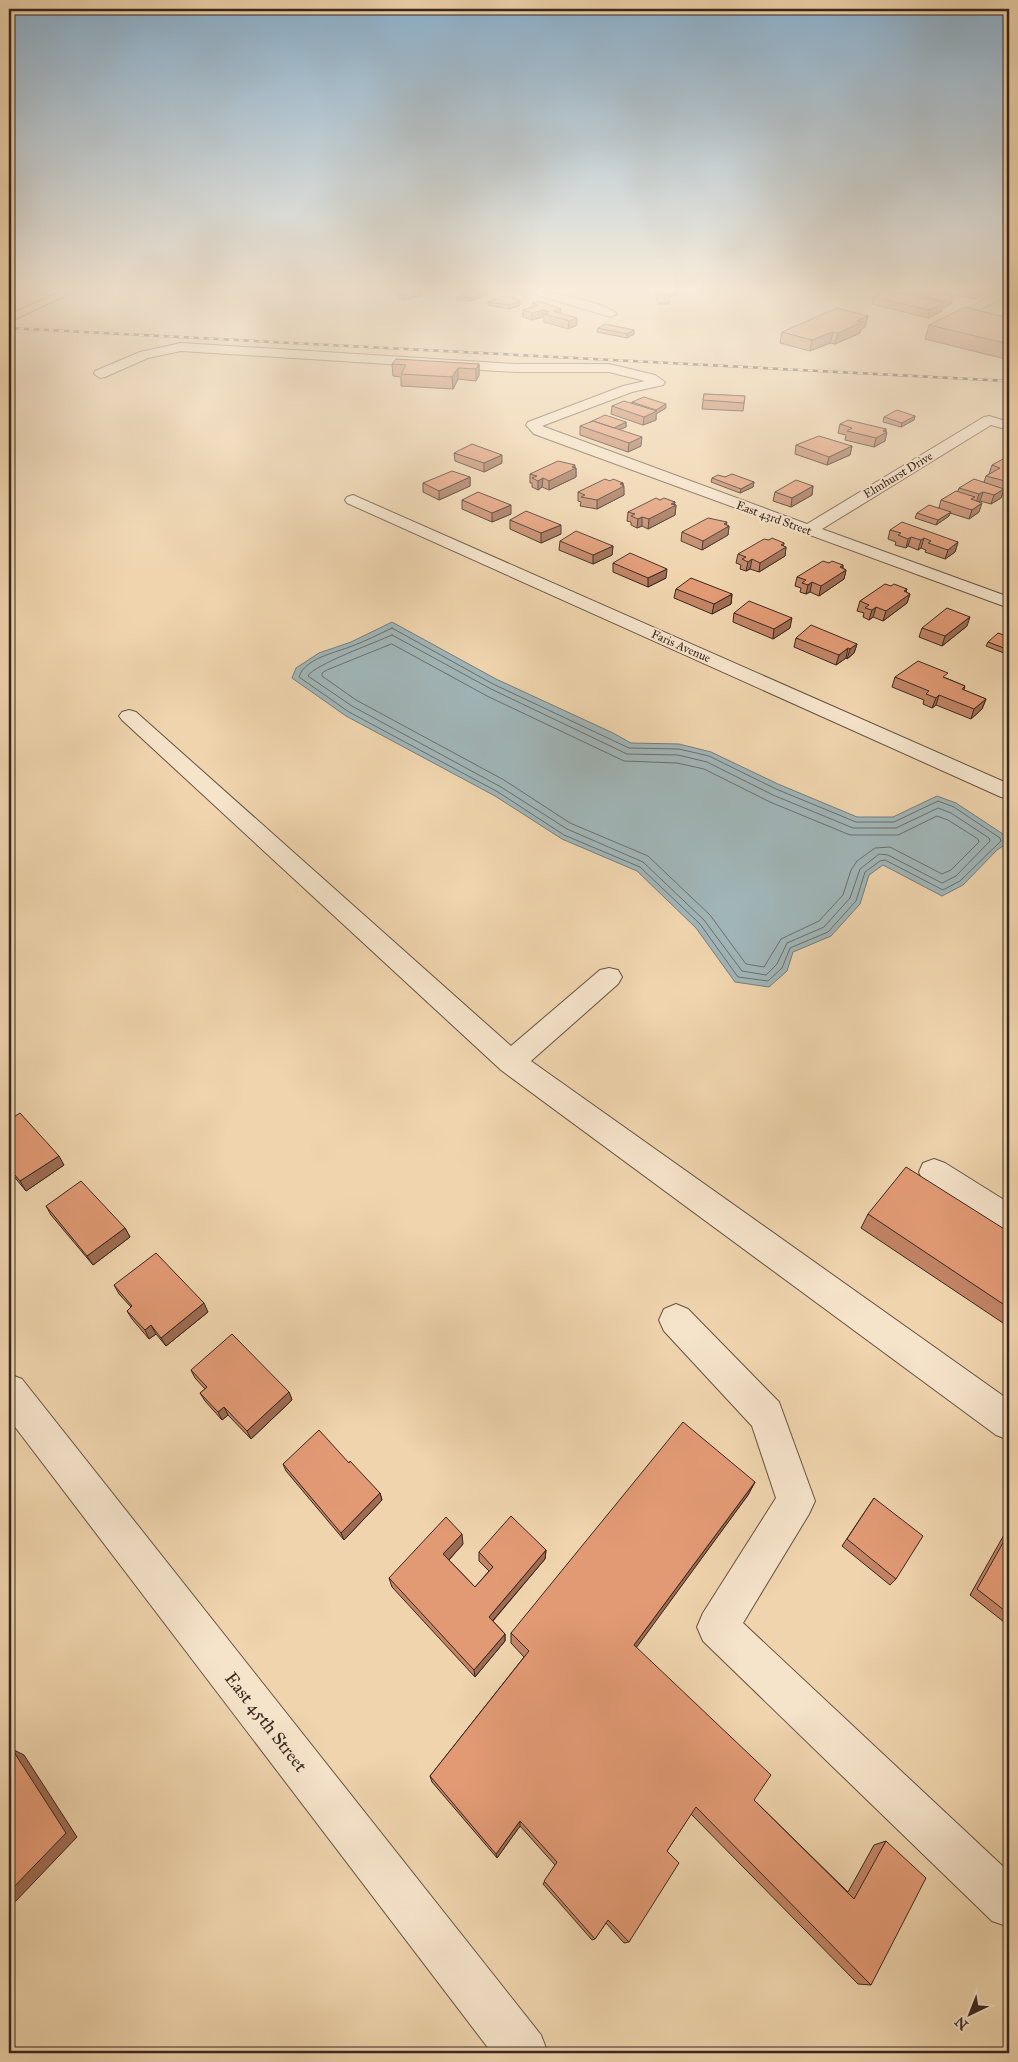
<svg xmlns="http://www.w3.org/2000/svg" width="1018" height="2062" font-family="'IM FELL Great Primer',serif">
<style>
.water{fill:#a0b5b7;stroke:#777c7a}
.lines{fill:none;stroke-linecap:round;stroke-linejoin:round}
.shore{stroke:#6c6e6b;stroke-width:1}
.minor-casing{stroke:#665242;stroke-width:2}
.highway-casing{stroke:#39261f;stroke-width:2}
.minor{fill:#f5e3ca;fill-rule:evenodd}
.highway{fill:#efd4ad;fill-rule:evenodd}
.rail-casing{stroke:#39261f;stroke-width:2.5}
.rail{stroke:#f5e3ca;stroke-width:2;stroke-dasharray:5;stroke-linecap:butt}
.wall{fill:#c28465;stroke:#39261f}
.shaded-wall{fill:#9e6c52;stroke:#39261f}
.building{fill:#e29a75;stroke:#39261f}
.labels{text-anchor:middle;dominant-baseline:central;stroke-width:4;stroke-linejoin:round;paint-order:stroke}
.far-street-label{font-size:12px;fill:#39261f;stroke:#f5e3ca}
.near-street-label{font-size:18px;fill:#39261f;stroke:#f5e3ca}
</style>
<rect width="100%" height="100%" fill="#efd4ad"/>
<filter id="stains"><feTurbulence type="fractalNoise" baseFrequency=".004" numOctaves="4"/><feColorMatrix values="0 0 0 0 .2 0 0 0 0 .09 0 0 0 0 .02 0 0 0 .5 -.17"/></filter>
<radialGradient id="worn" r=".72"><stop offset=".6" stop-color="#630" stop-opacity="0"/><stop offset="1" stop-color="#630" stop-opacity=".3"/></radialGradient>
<path class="water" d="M 392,622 L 496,679 L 613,733 L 631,743 L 679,744 L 711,752 L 778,784 L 857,817 L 893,817 L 937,796 L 956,803 L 1009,838 L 1009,842 L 997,850 L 963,885 L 942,896 L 883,865 L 869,875 L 860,904 L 831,936 L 793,952 L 787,971 L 769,987 L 735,982 L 696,928 L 637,871 L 562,839 L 495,796 L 346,716 L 292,678 L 296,668 L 319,653 L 351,642 Z"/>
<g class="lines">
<path class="shore" d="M 392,628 L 493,684 L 629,748 L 679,749 L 709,756 L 776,789 L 856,822 L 894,822 L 938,801 L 954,807 L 1000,838 L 1001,841 L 960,881 L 943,890 L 885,860 L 880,861 L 865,872 L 856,901 L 828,932 L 790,948 L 782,968 L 768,981 L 738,977 L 700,924 L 640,867 L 564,835 L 498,792 L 349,712 L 299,677 C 305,658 335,653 352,646 C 366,641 379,634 392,628 Z
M 392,635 L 491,689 L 627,754 L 678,755 L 707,762 L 773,795 L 853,828 L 896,828 L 938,808 L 951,813 L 989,838 L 990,841 L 956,876 L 942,883 L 888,855 L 879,854 L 860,869 L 850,898 L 824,927 L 787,943 L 777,964 L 766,975 L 742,971 L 704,920 L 643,862 L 567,829 L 501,787 L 352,706 L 308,676 C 313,665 377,642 392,635 Z
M 392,644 L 487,696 L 624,761 L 677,763 L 704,769 L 770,802 L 850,835 L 898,835 L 937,816 L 948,820 L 978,839 L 979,842 L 951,870 L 942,874 L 890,847 L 875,848 L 857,861 L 851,870 L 843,895 L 819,921 L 781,939 L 764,967 L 746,964 L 710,915 L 648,856 L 570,823 L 504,780 L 356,700 L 322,676 L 322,673 L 327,670 Z"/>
<g class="minor-casing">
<path id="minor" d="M 529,291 C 545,290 607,303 617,314 L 611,317 L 607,316 L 531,293 Z
M 999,291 L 1009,291 L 1009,294 L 969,316 L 965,317 L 959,314 Z
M 181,343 L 515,364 L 609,364 L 655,375 L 665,382 L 663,385 L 632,392 L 542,426 L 807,524 L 984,417 L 989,416 L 1009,422 L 1009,430 L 991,425 L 822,529 L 1009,597 L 1009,608 L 534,434 L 526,425 L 528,422 L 623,386 L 645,381 L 609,372 L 515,372 L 181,351 L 148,358 L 105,377 L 100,378 L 94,374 L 95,371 L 140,352 Z
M 353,495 L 1009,784 L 1009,799 L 1001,797 L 347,503 L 345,500 L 347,497 Z
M 129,710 L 136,712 L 511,1046 L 600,970 L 609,968 L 618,970 L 622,977 L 618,984 L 531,1061 L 1009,1400 L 1009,1440 L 996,1435 L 501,1070 L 122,720 L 119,716 L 122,712 Z
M 934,1159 L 945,1163 L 1009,1203 L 1009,1234 L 998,1230 L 923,1181 L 919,1172 L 923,1163 Z
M 676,1304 L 688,1309 L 779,1402 L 815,1501 L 809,1514 L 743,1623 L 1009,1872 L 1009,1927 L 992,1921 L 703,1641 L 697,1627 L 703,1613 L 776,1498 L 752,1426 L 664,1331 L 659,1320 L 664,1309 Z
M 9,1374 L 22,1379 L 541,2035 L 548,2053 L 492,2053 L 9,1419 Z"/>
</g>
<g class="highway-casing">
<path id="highway" d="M 61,291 L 75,291 L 9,322 L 9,315 Z"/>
</g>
<use href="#minor" class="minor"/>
<use href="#highway" class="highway"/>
<g class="rail-casing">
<path id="rail" d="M 9,328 L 1009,381"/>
</g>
<use href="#rail" class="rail"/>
</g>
<path class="wall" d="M 396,291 L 421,294 L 419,295 L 419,296 L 404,300 L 399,298 L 399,296 L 396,295 Z
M 654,291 L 678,291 L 677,296 L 670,296 L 669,304 L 658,304 Z
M 887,291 L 903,294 L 904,292 L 907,291 L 929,291 L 953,296 L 951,304 L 942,308 L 942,311 L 928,318 L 872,304 L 873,297 Z
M 938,291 L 987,291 L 986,292 L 974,299 Z
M 488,294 L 470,301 L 457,300 L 457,297 Z
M 515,298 L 515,300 L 520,305 L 509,309 L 488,305 L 488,302 Z
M 532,303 L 560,313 L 577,325 L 568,329 L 544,322 L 544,318 L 543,317 L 532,320 L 523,317 L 523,310 L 532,307 Z
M 868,316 L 865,327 L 861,329 L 860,333 L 835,344 L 830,343 L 810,351 L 780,343 L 782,332 Z
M 1009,318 L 1009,360 L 925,339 L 929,325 Z
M 598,328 L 634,330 L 634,334 L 627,338 L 597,332 Z
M 392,364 L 479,364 L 479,375 L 476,381 L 458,379 L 453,389 L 401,386 L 401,377 L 393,376 Z
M 704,394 L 745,396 L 743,411 L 702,409 Z
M 632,402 L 666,408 L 656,414 L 656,420 L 643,425 L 611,414 L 612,406 L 632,403 Z
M 915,416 L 914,420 L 901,427 L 883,422 L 884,417 Z
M 626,422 L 626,427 L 619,430 L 641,446 L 628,452 L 580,435 L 580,426 Z
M 840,424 L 886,429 L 885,441 L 874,447 L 845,440 L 846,435 L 838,433 Z
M 796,445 L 852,446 L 850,455 L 827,465 L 795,454 Z
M 454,453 L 502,463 L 484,472 L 455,461 Z
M 1009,455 L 1009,492 L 1003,491 L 1001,498 L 991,504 L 980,501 L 978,502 L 979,512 L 969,519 L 950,513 L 949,516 L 936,525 L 915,518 L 917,513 L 939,508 L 941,500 L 958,491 L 959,488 L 984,482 L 986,476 L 989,474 L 992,465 L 1008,460 Z
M 575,468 L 576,468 L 576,477 L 549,490 L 542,487 L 538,490 L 532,487 L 532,483 L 530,483 L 530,474 Z
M 470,477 L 470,486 L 439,500 L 423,492 L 423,483 Z
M 725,477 L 754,482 L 753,487 L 740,493 L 711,482 L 712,478 Z
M 610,481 L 623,483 L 624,495 L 597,509 L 580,506 L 581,502 L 578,501 L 578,492 Z
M 813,486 L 812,495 L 791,507 L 773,501 L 775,492 Z
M 462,500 L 511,514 L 492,522 L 462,509 Z
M 660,500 L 675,502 L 674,505 L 676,505 L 675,515 L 648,529 L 642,526 L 637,528 L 631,525 L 631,522 L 627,521 L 628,512 Z
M 510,520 L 561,534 L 541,543 L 510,529 Z
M 726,525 L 729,526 L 728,535 L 702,550 L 681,541 L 682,532 Z
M 890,530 L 958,542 L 955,552 L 945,559 L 925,552 L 926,550 L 921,548 L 918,550 L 908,546 L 906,548 L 895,545 L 896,542 L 888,539 Z
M 769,540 L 784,543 L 783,546 L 786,547 L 785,556 L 759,572 L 750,569 L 746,571 L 740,569 L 741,565 L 736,563 L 738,554 Z
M 560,541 L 613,546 L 612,555 L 593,564 L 559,550 Z
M 613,563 L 666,578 L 648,587 L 613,572 Z
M 829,563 L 843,565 L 843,568 L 846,570 L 844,579 L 819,596 L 810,592 L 806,594 L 800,592 L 801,588 L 795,586 L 797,577 Z
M 891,586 L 907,589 L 906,592 L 910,594 L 907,603 L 883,621 L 873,617 L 869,620 L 863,617 L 864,613 L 857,611 L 860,601 Z
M 676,589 L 732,594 L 731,604 L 712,614 L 674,598 Z
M 734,613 L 790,628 L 773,639 L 733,622 Z
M 967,626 L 942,646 L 919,637 L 922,628 Z
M 1009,637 L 1009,655 L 986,646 L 988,642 Z
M 796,638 L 857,644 L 854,653 L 847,659 L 846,658 L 836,665 L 794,647 Z
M 895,677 L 946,678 L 965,686 L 964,690 L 986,699 L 982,709 L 971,719 L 936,705 L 932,708 L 923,704 L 924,700 L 892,687 Z
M 9,1120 L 64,1165 L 26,1191 L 12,1174 L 9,1176 Z
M 46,1206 L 125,1228 L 130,1237 L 93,1265 L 51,1215 Z
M 868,1214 L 1009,1232 L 1009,1327 L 861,1228 Z
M 114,1285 L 208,1312 L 166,1346 L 156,1334 L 149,1339 L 132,1319 L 127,1311 L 131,1307 L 119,1294 Z
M 191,1370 L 289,1392 L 292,1400 L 251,1439 L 228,1415 L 222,1420 L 205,1401 L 200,1393 L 205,1389 L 195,1378 Z
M 349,1463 L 380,1493 L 382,1500 L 344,1540 L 286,1471 L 283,1464 Z
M 755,1482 L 748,1495 L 636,1647 L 754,1800 L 848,1892 L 874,1845 L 886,1841 L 871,1985 L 858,1984 L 691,1814 L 667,1851 L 629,1942 L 624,1943 L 606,1923 L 595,1939 L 592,1940 L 543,1884 L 555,1865 L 520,1826 L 497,1858 L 432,1782 L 430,1776 L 524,1657 L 511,1643 L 511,1633 Z
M 874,1498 L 896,1579 L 890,1585 L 842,1546 Z
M 1009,1526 L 1009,1626 L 970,1595 Z
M 463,1544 L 449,1560 L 475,1587 L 489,1571 L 479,1561 L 479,1552 L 546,1550 L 545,1559 L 493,1621 L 505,1634 L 505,1641 L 475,1677 L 392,1587 L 389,1578 Z"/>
<path class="shaded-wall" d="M 421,291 L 421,294 L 419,295 L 419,296 L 404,300 L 404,296 Z
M 488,291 L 488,294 L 470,301 L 470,298 Z
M 978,291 L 987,291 L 986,292 L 974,299 L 976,292 Z
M 953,296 L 951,304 L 942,308 L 942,311 L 928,318 L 929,310 L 942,304 L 943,301 Z
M 520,301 L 520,305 L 509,309 L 509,305 Z
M 561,309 L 560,317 L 553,311 Z
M 543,310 L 543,317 L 532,320 L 532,313 Z
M 868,316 L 865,327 L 861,329 L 860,333 L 835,344 L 838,333 L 857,321 Z
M 577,318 L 577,325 L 568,329 L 569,321 Z
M 634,330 L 634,334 L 627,338 L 627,334 Z
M 833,332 L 830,343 L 810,351 L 812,340 Z
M 479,364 L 479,375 L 476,381 L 476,369 Z
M 458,368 L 458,379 L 453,389 L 452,377 Z
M 666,404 L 666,408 L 656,414 L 656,420 L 643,425 L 644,417 L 655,412 L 656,410 Z
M 915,416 L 914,420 L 901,427 L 902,423 Z
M 626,422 L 626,427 L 611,433 L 611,429 Z
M 886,429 L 885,433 L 887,432 L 885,441 L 874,447 L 876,438 L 883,431 Z
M 642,437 L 641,446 L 628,452 L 629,443 Z
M 852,446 L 850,455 L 827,465 L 829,457 Z
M 502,455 L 502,463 L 484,472 L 484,463 Z
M 575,465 L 575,469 L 576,468 L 576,477 L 549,490 L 549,481 Z
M 470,477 L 470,486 L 439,500 L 439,491 Z
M 543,478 L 542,487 L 538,490 L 538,481 Z
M 754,482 L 753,487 L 740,493 L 741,489 Z
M 623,483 L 623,487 L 624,486 L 624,495 L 597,509 L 597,500 Z
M 813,486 L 812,495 L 791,507 L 792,498 Z
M 1004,489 L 1001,498 L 991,504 L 994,495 Z
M 983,492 L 980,501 L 976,503 L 979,494 Z
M 675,502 L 674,506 L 676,505 L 675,515 L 648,529 L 649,519 Z
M 982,503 L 979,512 L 969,519 L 972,510 Z
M 511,505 L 511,514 L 492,522 L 492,513 Z
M 951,512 L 949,516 L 936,525 L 938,520 Z
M 642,517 L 642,526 L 637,528 L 638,519 Z
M 727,522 L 726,528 L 729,526 L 728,535 L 702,550 L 703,541 Z
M 561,525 L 561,534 L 541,543 L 541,533 Z
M 911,537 L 908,546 L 906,548 L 908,539 Z
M 924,538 L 921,548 L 918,550 L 921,540 Z
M 958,542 L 955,552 L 945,559 L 948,550 Z
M 784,543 L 783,549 L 786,547 L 785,556 L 759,572 L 760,563 Z
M 613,546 L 612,555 L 593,564 L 593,555 Z
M 752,559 L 750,569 L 746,571 L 748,562 Z
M 843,565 L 842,573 L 846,570 L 844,579 L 819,596 L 821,586 L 840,567 Z
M 667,569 L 666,578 L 648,587 L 648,578 Z
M 812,582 L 810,592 L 806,594 L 808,585 Z
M 907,589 L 904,598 L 910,594 L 907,603 L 883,621 L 886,611 L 904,591 Z
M 732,594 L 731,604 L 712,614 L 714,604 Z
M 876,607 L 873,617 L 869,620 L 872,610 Z
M 970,617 L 967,626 L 942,646 L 945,636 Z
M 792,618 L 790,628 L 773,639 L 774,629 Z
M 857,644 L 854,653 L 847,659 L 850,649 Z
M 848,648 L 846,658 L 836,665 L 839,655 Z
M 939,695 L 936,705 L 932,708 L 936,698 Z
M 986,699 L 982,709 L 971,719 L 974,709 Z
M 59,1156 L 64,1165 L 26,1191 L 20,1181 Z
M 9,1169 L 12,1174 L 9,1176 Z
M 125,1228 L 130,1237 L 93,1265 L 87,1256 Z
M 204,1303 L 208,1312 L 166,1346 L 161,1338 Z
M 151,1325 L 156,1334 L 149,1339 L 145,1330 Z
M 289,1392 L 292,1400 L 251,1439 L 247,1431 Z
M 224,1407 L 228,1415 L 222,1420 L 218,1412 Z
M 755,1482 L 748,1495 L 631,1655 L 634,1645 Z
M 380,1493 L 382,1500 L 344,1540 L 341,1533 Z
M 462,1534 L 463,1544 L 445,1564 L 443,1554 Z
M 546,1550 L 545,1559 L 489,1625 L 489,1617 Z
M 505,1634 L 505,1641 L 475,1677 L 474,1670 Z
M 12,1749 L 24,1755 L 77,1837 L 14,1903 L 9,1902 Z
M 520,1821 L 520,1826 L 497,1858 L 496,1854 Z"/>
<path class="building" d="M 396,291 L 420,291 L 417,292 L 419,292 L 404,296 L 399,295 L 403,294 Z
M 472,291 L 487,291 L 470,298 L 457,297 Z
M 657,291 L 668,291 L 670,296 L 658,296 Z
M 887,291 L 890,291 L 944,303 L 929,310 L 873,297 Z
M 907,291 L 929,291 L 953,296 L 943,301 L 904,292 Z
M 503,296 L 515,298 L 513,299 L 520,301 L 509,305 L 488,302 Z
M 540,301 L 561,309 L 553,311 L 577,318 L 569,321 L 544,314 L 549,312 L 543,310 L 532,313 L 523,310 L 538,305 L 532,303 Z
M 965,307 L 1009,318 L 1009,344 L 929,325 Z
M 837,308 L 868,316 L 857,321 L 862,322 L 838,333 L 833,332 L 812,340 L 782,332 Z
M 605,324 L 634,330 L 627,334 L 598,328 Z
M 396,359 L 479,364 L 476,369 L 458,368 L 452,377 L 401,374 L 406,365 L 392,364 Z
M 704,394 L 745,396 L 744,403 L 703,400 Z
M 644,397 L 666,404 L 656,410 L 632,402 Z
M 624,401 L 657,411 L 644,417 L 612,406 Z
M 897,410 L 915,416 L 902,423 L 884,417 Z
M 605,415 L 626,422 L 614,428 L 593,421 L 590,422 Z
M 848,420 L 886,429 L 883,431 L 887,432 L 876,438 L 847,431 L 852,428 L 840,424 Z
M 593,421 L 642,437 L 629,443 L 580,426 Z
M 819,436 L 852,446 L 829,457 L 796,445 Z
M 472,444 L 502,455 L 484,463 L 454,453 Z
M 1003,459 L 1009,461 L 1009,482 L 986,476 L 1000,468 L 992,465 Z
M 558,461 L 575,465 L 572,467 L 576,468 L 549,481 L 543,478 L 538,481 L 532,478 L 537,476 L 530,474 Z
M 452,471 L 470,477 L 439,491 L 423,483 Z
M 732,474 L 754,482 L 741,489 L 712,478 L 718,475 L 725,477 Z
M 605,479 L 610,481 L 613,479 L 623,483 L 620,484 L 624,486 L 597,500 L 581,497 L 585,495 L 578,492 Z
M 974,479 L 1004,489 L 994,495 L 983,492 L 979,494 L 959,488 Z
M 796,480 L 813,486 L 792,498 L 775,492 Z
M 956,491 L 975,497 L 971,499 L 982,503 L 972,510 L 941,500 Z
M 478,492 L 511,505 L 492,513 L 462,500 Z
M 656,498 L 660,500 L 664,498 L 675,502 L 671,504 L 676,505 L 649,519 L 642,517 L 638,519 L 631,516 L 635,514 L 628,512 Z
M 929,505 L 951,512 L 938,520 L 917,513 Z
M 526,511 L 561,525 L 541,533 L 510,520 Z
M 708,518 L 727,522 L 724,524 L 729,526 L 703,541 L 682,532 Z
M 902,522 L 958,542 L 948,550 L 928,543 L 931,541 L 924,538 L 921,540 L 911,537 L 908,539 L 898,535 L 901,533 L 890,530 Z
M 576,531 L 613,546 L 593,555 L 560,541 Z
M 772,538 L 784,543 L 781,545 L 786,547 L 760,563 L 752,559 L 748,562 L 742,559 L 746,557 L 738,554 L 764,539 L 769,540 Z
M 630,553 L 667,569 L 648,578 L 613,563 Z
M 823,561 L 829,563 L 832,561 L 843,565 L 840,567 L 846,570 L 821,586 L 812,582 L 808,585 L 802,583 L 806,580 L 797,577 Z
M 691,578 L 732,594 L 714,604 L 676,589 Z
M 885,584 L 891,586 L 894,584 L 907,589 L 904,591 L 910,594 L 886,611 L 876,607 L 872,610 L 865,608 L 869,605 L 860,601 Z
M 749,601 L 792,618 L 774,629 L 734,613 Z
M 947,608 L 970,617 L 945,636 L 922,628 Z
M 811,625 L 857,644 L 850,649 L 848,648 L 839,655 L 796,638 Z
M 998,633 L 1009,637 L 1009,650 L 988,642 Z
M 918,661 L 948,673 L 943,677 L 965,686 L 962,689 L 986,699 L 974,709 L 939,695 L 936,698 L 926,694 L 929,691 L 895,677 Z
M 20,1113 L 59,1156 L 20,1181 L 9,1168 L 9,1120 Z
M 906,1167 L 1009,1232 L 1009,1308 L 868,1214 Z
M 81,1181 L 125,1228 L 87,1256 L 46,1206 Z
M 156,1253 L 204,1303 L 161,1338 L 151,1325 L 145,1330 L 127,1311 L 132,1306 L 114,1285 Z
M 232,1334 L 289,1392 L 247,1431 L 224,1407 L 218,1412 L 200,1393 L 207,1387 L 191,1370 Z
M 683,1422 L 755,1482 L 634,1645 L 771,1775 L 754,1800 L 854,1899 L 886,1841 L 926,1878 L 871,1985 L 696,1807 L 667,1851 L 679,1863 L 629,1942 L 608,1920 L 595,1939 L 544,1881 L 557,1862 L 520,1821 L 496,1854 L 430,1776 L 529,1651 L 511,1633 Z
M 319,1430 L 349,1463 L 350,1461 L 380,1493 L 341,1533 L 283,1464 Z
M 874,1498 L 923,1536 L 896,1579 L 847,1539 Z
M 511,1516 L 546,1550 L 489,1617 L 505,1634 L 474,1670 L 389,1578 L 446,1517 L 462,1534 L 443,1554 L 475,1587 L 493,1567 L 479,1552 Z
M 1009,1532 L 1009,1614 L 977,1589 Z
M 12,1749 L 66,1833 L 9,1892 L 9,1752 Z"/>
<linearGradient id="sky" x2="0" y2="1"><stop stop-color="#8bb4d4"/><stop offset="0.5" stop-color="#f8ecda"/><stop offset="1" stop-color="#f8ecda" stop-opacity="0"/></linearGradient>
<rect width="1018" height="579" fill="url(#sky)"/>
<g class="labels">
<g class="far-street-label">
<text transform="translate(898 475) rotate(-31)">Elmhurst Drive</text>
<text transform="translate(774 518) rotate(20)">East 43rd Street</text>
<text transform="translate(681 646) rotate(24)">Faris Avenue</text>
</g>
<g class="near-street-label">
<text transform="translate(266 1722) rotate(52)">East 45th Street</text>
</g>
</g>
<rect width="1018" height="2062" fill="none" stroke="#efd4ad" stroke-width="30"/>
<rect x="10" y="10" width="998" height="2042" fill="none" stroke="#39261f" stroke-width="2.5"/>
<rect x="15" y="15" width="988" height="2032" fill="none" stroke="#39261f"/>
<g transform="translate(970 2014) rotate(223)" stroke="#f5e3ca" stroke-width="4" paint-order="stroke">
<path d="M0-4L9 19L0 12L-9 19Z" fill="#39261f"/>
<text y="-8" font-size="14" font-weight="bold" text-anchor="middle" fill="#39261f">N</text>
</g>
<rect width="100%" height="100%" filter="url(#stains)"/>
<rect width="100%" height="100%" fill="url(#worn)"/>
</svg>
